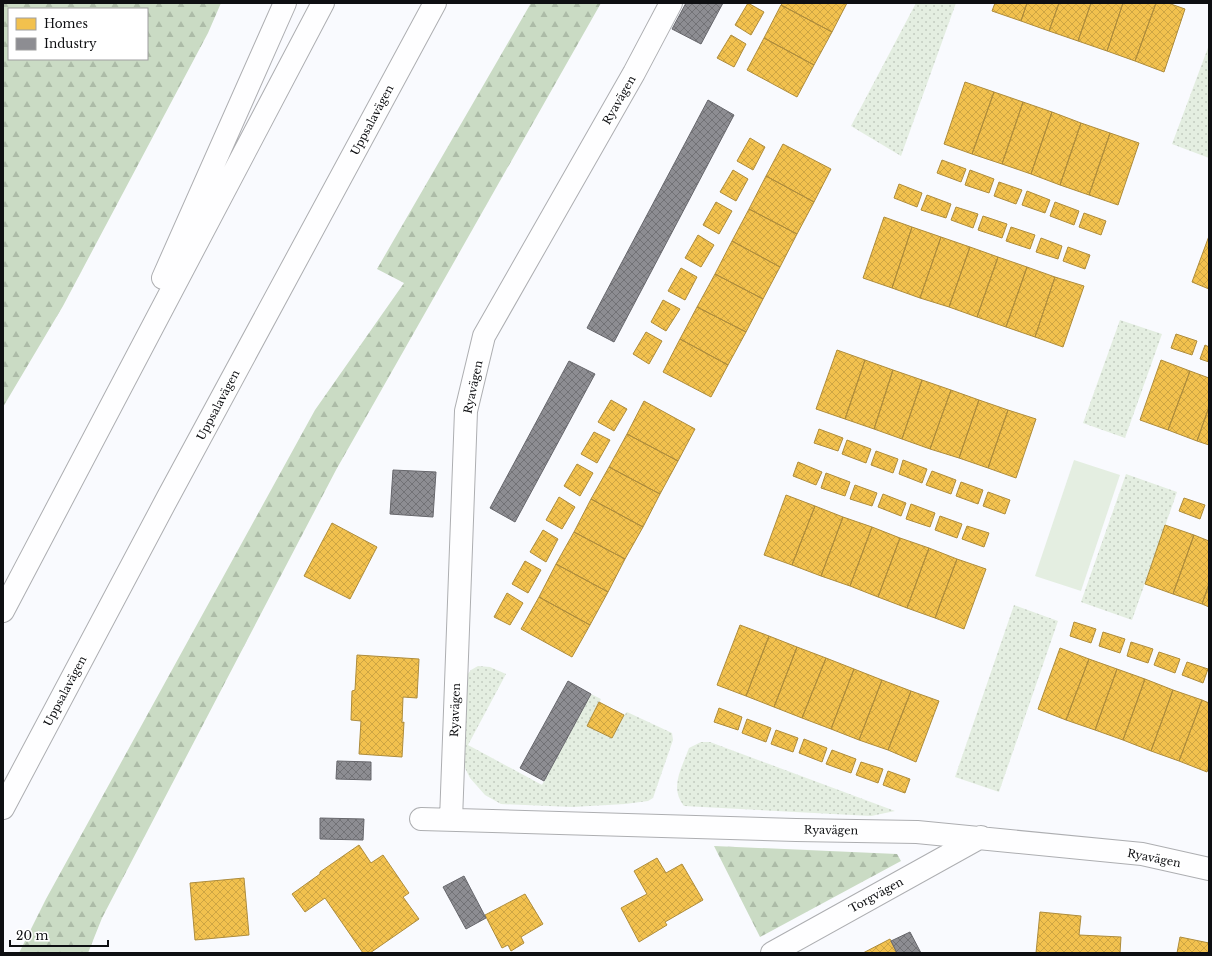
<svg xmlns="http://www.w3.org/2000/svg" width="1212" height="956" font-family="'Libre Baskerville',serif">
<style>
.green{fill:url(#green-dots)}
.forest{fill:url(#forest-firs);fill-rule:evenodd}
.pitch{fill:#e4eee1}
.homes{fill:url(#homes-cross-hatch);stroke:#ae8c3c}
.industry{fill:url(#industry-cross-hatch);stroke:#67676c}
.lines{fill:none;stroke-linecap:round;stroke-linejoin:round}
.minor-casing{stroke:#adaeb1;stroke-width:24}
.highway-casing{stroke:#adaeb1;stroke-width:24}
.minor{stroke:#fefeff;stroke-width:22}
.highway{stroke:#fefeff;stroke-width:22}
.labels{text-anchor:middle;dominant-baseline:central;stroke-width:4;stroke-linejoin:round;paint-order:stroke}
.street-label{font-size:11px;fill:#0e0f12;stroke:#fff}
</style>
<defs>
<pattern id="green-dots" width="8" height="8" patternUnits="userSpaceOnUse"><rect width="8" height="8" fill="#e4eee1"/><path d="M2 2h.1M6 6h.1" fill="none" stroke="#c2cbc0" stroke-width="1.8" stroke-linecap="round"/></pattern>
<pattern id="forest-firs" width="22" height="20" patternUnits="userSpaceOnUse"><rect width="22" height="20" fill="#cadbc4"/><path d="M5 1l3.5 6h-7zM16 11l3.5 6h-7z" fill="#acbba7"/></pattern>
<pattern id="homes-cross-hatch" width="8" height="8" patternUnits="userSpaceOnUse"><rect width="8" height="8" fill="#f2c14e"/><path d="M0 0l8 8M0 8l8-8" fill="none" stroke="#cea543"/></pattern>
<pattern id="industry-cross-hatch" width="8" height="8" patternUnits="userSpaceOnUse"><rect width="8" height="8" fill="#8d8d92"/><path d="M0 0l8 8M0 8l8-8" fill="none" stroke="#727276"/></pattern>
</defs>
<rect width="100%" height="100%" fill="#f9fafe"/>
<path class="green" d="M 916,3 L 956,3 L 901,156 L 851,126 Z
M 1209,45 L 1209,158 L 1172,144 Z
M 1120,320 L 1162,334 L 1125,438 L 1083,423 Z
M 1126,474 L 1177,492 L 1132,620 L 1081,602 Z
M 1014,605 L 1058,621 L 999,792 L 955,777 Z
M 478,666 L 490,667 L 506,674 L 468,745 L 542,785 L 591,694 L 601,699 L 588,726 L 612,738 L 624,715 L 627,712 L 672,733 L 673,740 L 653,798 L 648,801 L 625,804 L 572,807 L 501,804 L 485,795 L 470,778 L 465,768 L 463,721 L 466,676 L 471,670 Z
M 701,742 L 710,742 L 895,811 L 871,816 L 684,806 C 669,787 682,768 689,748 Z"/>
<path class="forest" d="M 3,3 L 221,3 L 208,33 L 63,306 L 3,407 ZM 9,9 L 147,9 L 147,59 L 9,59 Z
M 531,3 L 601,3 L 336,470 L 102,918 L 88,953 L 19,953 L 46,899 L 315,410 L 404,283 L 377,269 Z
M 714,846 L 897,854 L 901,861 L 760,937 Z"/>
<path class="pitch" d="M 1074,460 L 1120,475 L 1081,591 L 1035,576 Z"/>
<path class="homes" d="M 748,3 L 764,12 L 751,35 L 735,25 Z
M 783,3 L 847,3 L 832,32 L 781,5 Z
M 995,3 L 1027,3 L 1021,21 L 992,11 Z
M 1027,3 L 1059,3 L 1049,31 L 1021,21 Z
M 1059,3 L 1091,3 L 1078,41 L 1049,31 Z
M 1091,3 L 1123,3 L 1107,51 L 1078,41 Z
M 1123,3 L 1156,3 L 1135,61 L 1107,51 Z
M 1156,3 L 1168,3 L 1185,9 L 1164,72 L 1135,61 Z
M 781,5 L 832,32 L 814,65 L 764,38 Z
M 731,35 L 746,44 L 734,67 L 717,58 Z
M 764,38 L 814,65 L 797,97 L 747,70 Z
M 965,82 L 994,92 L 972,154 L 944,144 Z
M 994,92 L 1023,102 L 1002,164 L 972,154 Z
M 1023,102 L 1052,112 L 1031,174 L 1002,164 Z
M 1052,112 L 1081,123 L 1060,185 L 1031,174 Z
M 1081,123 L 1110,133 L 1089,195 L 1060,185 Z
M 1110,133 L 1139,143 L 1118,205 L 1089,195 Z
M 750,138 L 765,147 L 753,170 L 737,161 Z
M 783,144 L 831,169 L 814,202 L 766,176 Z
M 942,160 L 966,169 L 961,182 L 937,173 Z
M 733,170 L 748,179 L 736,201 L 720,192 Z
M 970,170 L 994,179 L 989,193 L 965,185 Z
M 766,176 L 814,202 L 797,234 L 749,209 Z
M 999,182 L 1022,190 L 1016,204 L 994,196 Z
M 899,184 L 922,193 L 917,207 L 894,198 Z
M 1027,191 L 1050,200 L 1045,213 L 1022,205 Z
M 927,195 L 951,204 L 946,218 L 921,210 Z
M 716,202 L 732,211 L 719,234 L 703,225 Z
M 1055,202 L 1079,211 L 1074,225 L 1050,216 Z
M 956,207 L 978,214 L 973,228 L 951,220 Z
M 749,209 L 797,234 L 780,267 L 732,241 Z
M 1084,213 L 1106,221 L 1101,235 L 1079,227 Z
M 983,216 L 1007,224 L 1002,238 L 978,230 Z
M 884,217 L 912,227 L 892,288 L 863,278 Z
M 912,227 L 941,237 L 920,298 L 892,288 Z
M 1011,227 L 1035,235 L 1030,249 L 1006,241 Z
M 698,235 L 714,245 L 701,267 L 685,258 Z
M 1209,236 L 1209,289 L 1192,282 Z
M 941,237 L 970,247 L 949,307 L 920,298 Z
M 1041,238 L 1062,246 L 1058,259 L 1036,252 Z
M 732,241 L 780,267 L 763,299 L 715,274 Z
M 970,247 L 998,257 L 977,317 L 949,307 Z
M 1068,247 L 1090,255 L 1085,269 L 1063,261 Z
M 998,257 L 1027,267 L 1006,327 L 977,317 Z
M 1027,267 L 1055,277 L 1035,337 L 1006,327 Z
M 681,268 L 697,277 L 685,300 L 668,291 Z
M 715,274 L 763,299 L 746,332 L 697,307 Z
M 1055,277 L 1084,286 L 1063,347 L 1035,337 Z
M 663,300 L 680,309 L 666,331 L 651,322 Z
M 697,307 L 746,332 L 728,365 L 680,339 Z
M 646,332 L 662,341 L 649,364 L 633,354 Z
M 1176,334 L 1197,341 L 1192,355 L 1171,348 Z
M 680,339 L 728,365 L 711,397 L 663,372 Z
M 1205,345 L 1209,347 L 1209,362 L 1200,359 Z
M 837,350 L 865,360 L 845,419 L 816,409 Z
M 865,360 L 893,370 L 874,429 L 845,419 Z
M 1161,360 L 1190,371 L 1168,430 L 1140,420 Z
M 893,370 L 922,380 L 902,439 L 874,429 Z
M 1190,371 L 1209,378 L 1209,407 L 1197,441 L 1168,430 Z
M 922,380 L 951,390 L 930,449 L 902,439 Z
M 951,390 L 979,400 L 959,458 L 930,449 Z
M 611,400 L 627,409 L 614,431 L 598,422 Z
M 979,400 L 1008,410 L 988,468 L 959,458 Z
M 644,401 L 695,429 L 678,461 L 627,434 Z
M 1209,407 L 1209,445 L 1197,441 Z
M 1008,410 L 1036,419 L 1016,478 L 988,468 Z
M 819,429 L 843,438 L 838,451 L 814,443 Z
M 594,432 L 610,440 L 597,463 L 581,454 Z
M 627,434 L 678,461 L 660,494 L 609,467 Z
M 847,440 L 871,449 L 866,463 L 842,454 Z
M 876,451 L 898,459 L 893,473 L 871,465 Z
M 903,460 L 927,469 L 922,483 L 899,474 Z
M 798,462 L 822,472 L 816,485 L 793,476 Z
M 577,464 L 593,473 L 580,496 L 564,486 Z
M 609,467 L 660,494 L 643,527 L 591,499 Z
M 932,471 L 956,480 L 951,494 L 926,485 Z
M 826,473 L 850,482 L 845,496 L 821,488 Z
M 961,482 L 983,490 L 978,504 L 956,496 Z
M 855,485 L 877,493 L 872,506 L 850,499 Z
M 988,492 L 1010,500 L 1005,514 L 983,506 Z
M 883,494 L 906,503 L 901,516 L 878,507 Z
M 786,495 L 815,506 L 792,565 L 764,555 Z
M 559,497 L 575,507 L 562,529 L 546,520 Z
M 1184,498 L 1205,505 L 1200,519 L 1179,511 Z
M 591,499 L 643,527 L 625,559 L 574,532 Z
M 911,504 L 935,513 L 930,527 L 906,519 Z
M 815,506 L 843,517 L 821,576 L 792,565 Z
M 940,516 L 962,524 L 957,538 L 935,530 Z
M 843,517 L 872,527 L 850,586 L 821,576 Z
M 332,523 L 377,547 L 350,599 L 304,576 Z
M 1165,525 L 1194,535 L 1173,594 L 1145,584 Z
M 967,526 L 989,533 L 984,547 L 962,539 Z
M 872,527 L 900,538 L 878,597 L 850,586 Z
M 543,530 L 558,539 L 546,562 L 530,552 Z
M 574,532 L 625,559 L 608,592 L 556,564 Z
M 1194,535 L 1209,541 L 1209,584 L 1202,604 L 1173,594 Z
M 900,538 L 929,548 L 907,608 L 878,597 Z
M 929,548 L 957,559 L 935,618 L 907,608 Z
M 957,559 L 986,569 L 964,629 L 935,618 Z
M 525,561 L 541,570 L 528,593 L 512,584 Z
M 556,564 L 608,592 L 590,625 L 539,597 Z
M 1209,584 L 1209,607 L 1202,604 Z
M 507,593 L 523,603 L 510,625 L 494,617 Z
M 539,597 L 590,625 L 572,657 L 521,629 Z
M 1074,622 L 1096,629 L 1091,643 L 1070,636 Z
M 740,625 L 769,636 L 746,696 L 717,685 Z
M 1103,632 L 1125,639 L 1120,653 L 1099,646 Z
M 769,636 L 797,647 L 774,707 L 746,696 Z
M 1131,642 L 1153,649 L 1148,663 L 1127,656 Z
M 797,647 L 826,658 L 802,718 L 774,707 Z
M 1060,648 L 1089,659 L 1066,720 L 1038,709 Z
M 1159,652 L 1180,659 L 1175,673 L 1154,665 Z
M 357,655 L 419,659 L 417,698 L 403,697 L 402,723 L 404,722 L 402,757 L 359,754 L 361,721 L 351,720 L 352,691 L 355,690 Z
M 826,658 L 854,669 L 831,729 L 802,718 Z
M 1089,659 L 1117,669 L 1095,730 L 1066,720 Z
M 1187,662 L 1208,669 L 1203,683 L 1182,675 Z
M 854,669 L 882,680 L 859,740 L 831,729 Z
M 1117,669 L 1145,679 L 1123,740 L 1095,730 Z
M 1145,679 L 1173,690 L 1151,751 L 1123,740 Z
M 882,680 L 911,691 L 888,750 L 859,740 Z
M 1173,690 L 1202,700 L 1179,761 L 1151,751 Z
M 911,691 L 939,701 L 916,762 L 888,750 Z
M 1202,700 L 1209,703 L 1209,766 L 1207,772 L 1179,761 Z
M 599,702 L 624,715 L 612,738 L 587,726 Z
M 719,708 L 742,717 L 738,730 L 714,722 Z
M 747,719 L 771,728 L 766,742 L 742,733 Z
M 776,730 L 798,738 L 793,752 L 771,744 Z
M 804,739 L 827,748 L 822,762 L 799,753 Z
M 832,750 L 856,759 L 851,773 L 826,764 Z
M 861,762 L 883,769 L 878,783 L 856,775 Z
M 888,771 L 910,779 L 905,793 L 883,785 Z
M 359,845 L 371,863 L 383,855 L 409,893 L 403,897 L 419,919 L 370,953 L 363,953 L 325,898 L 305,912 L 292,894 L 320,874 L 320,872 Z
M 657,858 L 666,873 L 682,864 L 703,900 L 665,922 L 667,925 L 639,942 L 621,908 L 647,894 L 634,871 Z
M 244,878 L 249,935 L 195,940 L 190,883 Z
M 525,894 L 543,924 L 521,937 L 524,943 L 511,951 L 508,945 L 502,948 L 485,915 Z
M 1040,912 L 1081,916 L 1079,935 L 1121,937 L 1120,953 L 1036,953 Z
M 1180,937 L 1209,943 L 1209,953 L 1177,953 Z
M 890,939 L 897,953 L 863,953 Z"/>
<path class="industry" d="M 686,3 L 723,3 L 701,44 L 672,29 Z
M 708,100 L 734,115 L 614,342 L 587,328 Z
M 569,361 L 595,374 L 515,522 L 490,508 Z
M 393,470 L 436,472 L 433,517 L 390,514 Z
M 568,681 L 591,694 L 544,781 L 520,768 Z
M 337,761 L 371,762 L 371,780 L 336,779 Z
M 320,818 L 364,819 L 363,840 L 320,839 Z
M 464,876 L 486,918 L 466,929 L 443,887 Z
M 910,932 L 921,953 L 897,953 L 891,941 Z"/>
<g class="lines">
<g class="minor-casing">
<path id="minor" d="M 421,819 L 796,830 L 917,832 L 1142,854 L 1209,869
M 451,820 L 466,411 L 484,336 L 634,73 L 671,3
M 772,953 L 981,837"/>
</g>
<g class="highway-casing">
<path id="highway" d="M 163,278 L 285,3
M 3,611 L 323,3
M 3,808 L 167,499 L 435,3"/>
</g>
<use href="#minor" class="minor"/>
<use href="#highway" class="highway"/>
</g>
<g class="labels">
<g class="street-label">
<text transform="translate(619 100) rotate(-60)">Ryavägen</text>
<text transform="translate(372 120) rotate(-62)">Uppsalavägen</text>
<text transform="translate(473 387) rotate(-78)">Ryavägen</text>
<text transform="translate(218 405) rotate(-62)">Uppsalavägen</text>
<text transform="translate(65 691) rotate(-62)">Uppsalavägen</text>
<text transform="translate(455 710) rotate(-88)">Ryavägen</text>
<text transform="translate(831 830) rotate(1)">Ryavägen</text>
<text transform="translate(1154 858) rotate(11)">Ryavägen</text>
<text transform="translate(876 895) rotate(-29)">Torgvägen</text>
</g>
</g>
<rect width="1212" height="956" fill="none" stroke="#0e0f12" stroke-width="8"/>
<rect x="8" y="8" width="140" height="52" fill="#ffffff" stroke="#9f9fa0"/>
<rect x="16" y="18" width="20" height="12" fill="#f2c14e" stroke="#9f9fa0"/>
<text x="44" y="28" font-size="12" fill="#0e0f12">Homes</text>
<rect x="16" y="38" width="20" height="12" fill="#8d8d92" stroke="#9f9fa0"/>
<text x="44" y="48" font-size="12" fill="#0e0f12">Industry</text>
<path d="M10 940v6h98v-6" fill="none" stroke="#0e0f12" stroke-width="2"/>
<text x="16" y="940" font-size="12" fill="#0e0f12" stroke="#ffffff" stroke-width="3" paint-order="stroke">20 m</text>
</svg>
